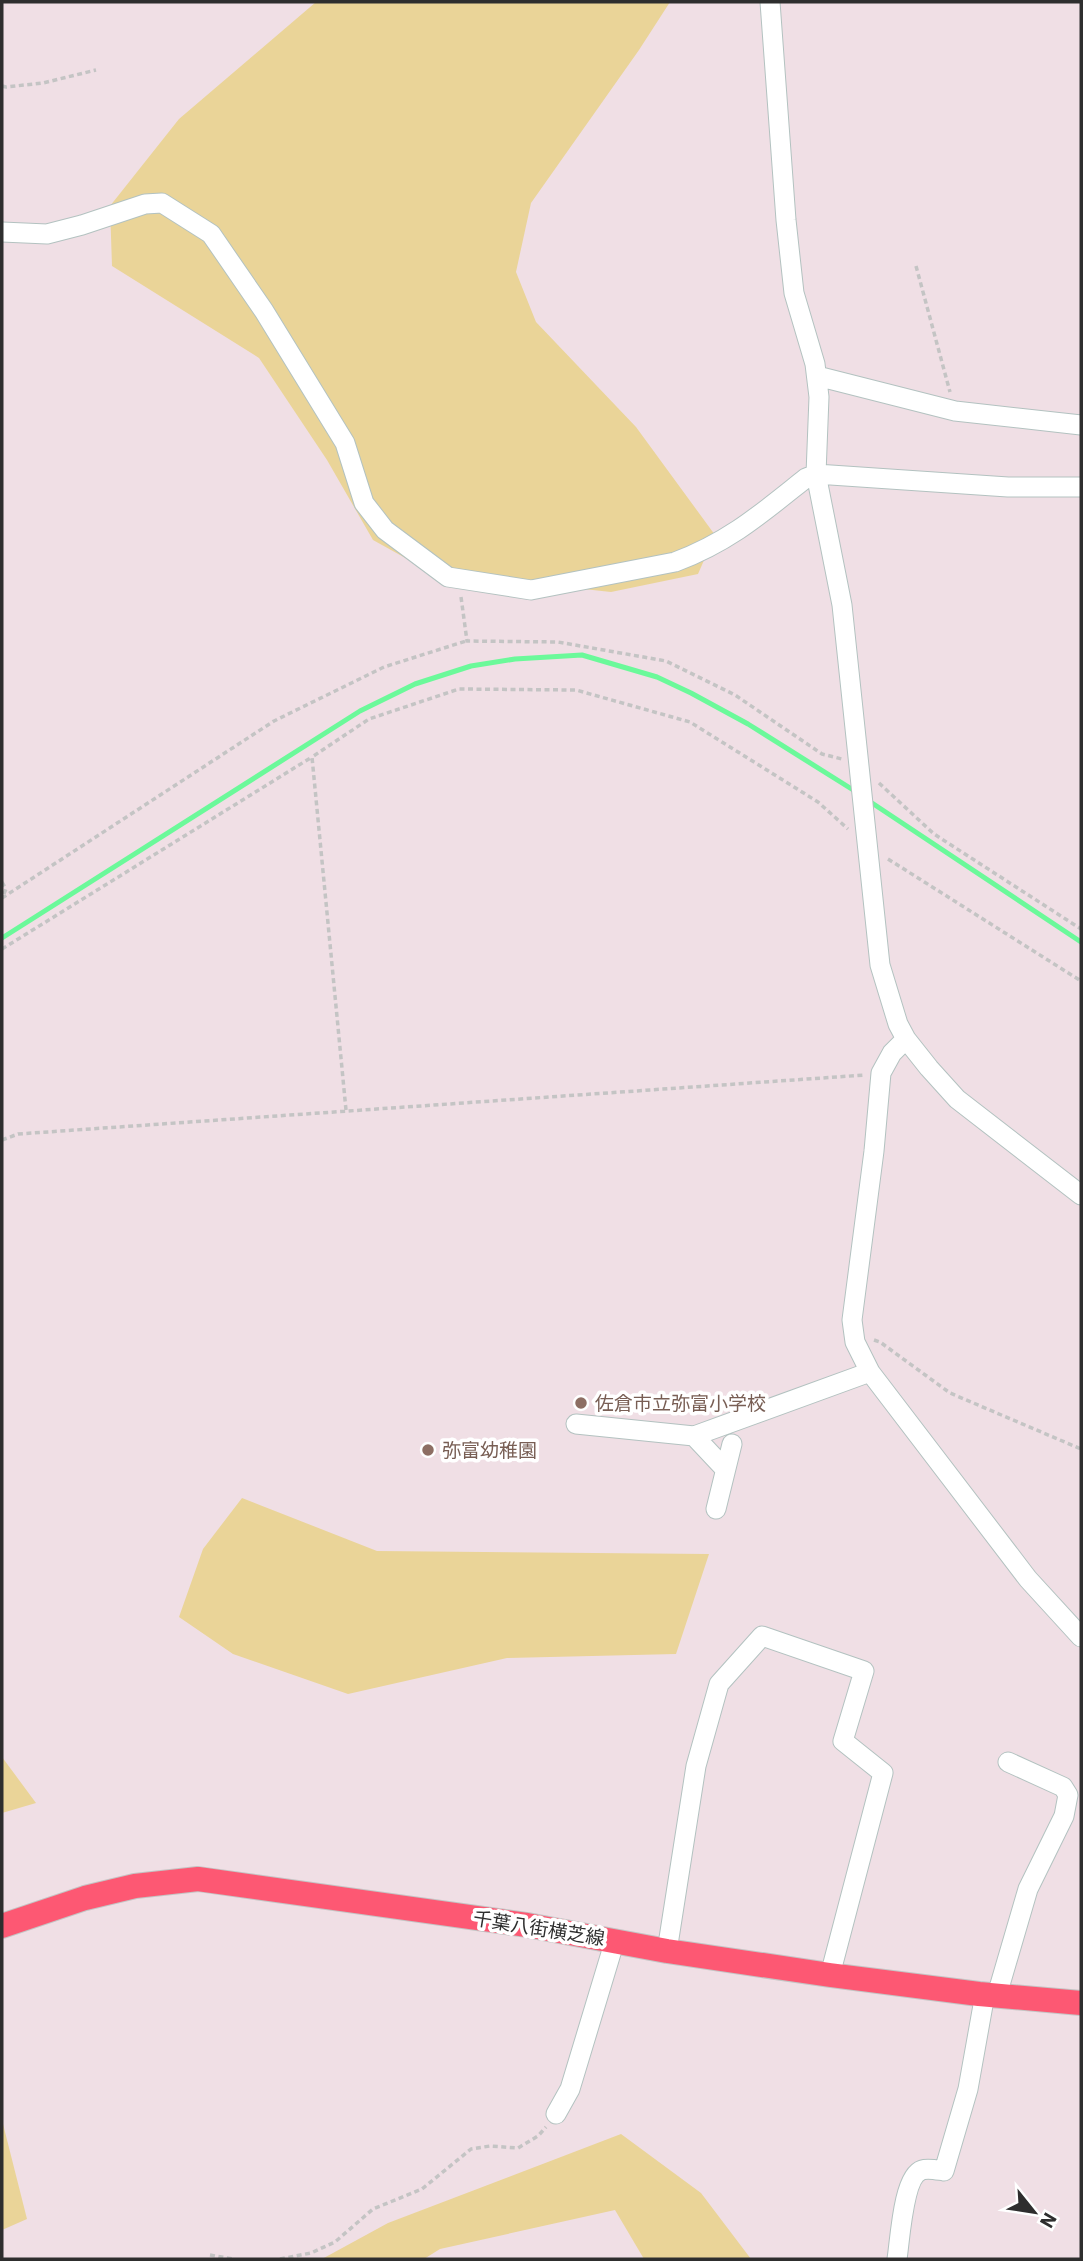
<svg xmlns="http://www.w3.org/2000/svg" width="1083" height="2261" font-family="'IBM Plex Sans','Noto Sans JP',sans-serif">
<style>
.green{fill:#ead498}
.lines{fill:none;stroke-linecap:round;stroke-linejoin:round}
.stream{stroke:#6bf99a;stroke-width:5}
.minor-casing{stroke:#b3c2c0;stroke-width:21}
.major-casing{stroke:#c4c4c4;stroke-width:26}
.path{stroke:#c4c4c4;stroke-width:3.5;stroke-dasharray:5 3.5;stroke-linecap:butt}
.minor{stroke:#fff;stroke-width:19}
.major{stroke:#fd5873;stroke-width:24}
.education-dot{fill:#8d6e63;stroke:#fff;stroke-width:2.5}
.labels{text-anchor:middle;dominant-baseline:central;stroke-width:7;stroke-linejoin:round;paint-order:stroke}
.education-label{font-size:19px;fill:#785e54;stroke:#fff;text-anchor:start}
.street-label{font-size:19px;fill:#2e2e2e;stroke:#fff}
</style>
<rect width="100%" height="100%" fill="#f0dfe5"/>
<path class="green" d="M 316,2 L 670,2 L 639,50 L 531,203 L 516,272 L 536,322 L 636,427 L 715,535 L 698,574 L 611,592 L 483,578 L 418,565 L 373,540 L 327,460 L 259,358 L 112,266 L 110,206 L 179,119 Z
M 242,1498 L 377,1551 L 709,1554 L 676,1654 L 507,1658 L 348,1694 L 233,1654 L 179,1617 L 203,1549 Z
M 2,1757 L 36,1803 L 2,1813 Z
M 2,2120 L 27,2219 L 2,2230 Z
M 621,2134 L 701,2193 L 751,2259 L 644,2259 L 615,2210 L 440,2249 L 424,2259 L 322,2259 L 388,2223 Z"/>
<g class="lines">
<path class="stream" d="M 869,801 L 1081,942
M 2,938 L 360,711 L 415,684 L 471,666 L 515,659 L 582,655 L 657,677 L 691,693 L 748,724 L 858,793"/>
<g class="minor-casing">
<path id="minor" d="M 770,2 L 786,220 L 794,293 L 815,364 L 819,397 L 816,474 L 842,605 L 880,965 L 898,1024 L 906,1039 L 929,1068 L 957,1099 L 1081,1195
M 2,232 L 47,234 L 82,225 L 145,204 L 162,203 L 211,234 L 264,311 L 345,443 L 364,503 L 385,530 L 448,577 L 531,590 L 675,562 C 729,542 762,513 806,478 L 816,474 L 1008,487 L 1081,487
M 817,376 L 955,411 L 1081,425
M 906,1039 L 892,1053 L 881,1073 L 874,1151 L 852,1320 L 855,1342 L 870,1372 L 1028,1579 L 1081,1637
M 576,1424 L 694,1436 L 870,1372
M 694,1436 L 725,1469
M 716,1509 L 732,1444
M 667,1951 L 696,1766 L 719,1684 L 762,1636 L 864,1671 L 843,1741 L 883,1773 L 830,1975
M 997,1995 L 1028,1889 L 1064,1816 L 1068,1795 L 1063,1787 L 1008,1762
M 556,2114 L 570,2089 L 615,1940
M 897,2259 C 900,2241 903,2176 922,2170 C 928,2168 937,2170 944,2171 L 968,2089 L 985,1994"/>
</g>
<g class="major-casing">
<path id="major" d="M 2,1926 L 85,1898 L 135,1886 L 198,1879 L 527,1925 L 667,1951 L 830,1975 L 979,1994 L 1081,2003"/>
</g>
<path class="path" d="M 2,86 L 6,87 L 43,83 L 96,70
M 916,266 L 950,392
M 461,597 L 467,641 L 558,642 L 666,661 L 735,695 L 822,754 L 842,759
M 879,783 L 934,834 L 1081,929
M 888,859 L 1081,981
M 2,882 L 6,889 L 3,896
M 2,898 L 274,721 L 384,667 L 466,641
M 2,949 L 312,757
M 346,1110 L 312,757 L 369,719 L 459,689 L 576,690 L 690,722 L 818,802 L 848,829
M 2,1140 L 18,1134 L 865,1075
M 874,1340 L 880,1342 L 950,1393 L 1081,1449
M 210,2255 L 233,2259
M 280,2259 L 311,2253 L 335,2242 L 373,2209 L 422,2189 L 471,2149 L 490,2146 L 518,2148 L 538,2136 L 546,2127"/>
<use href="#minor" class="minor"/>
<use href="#major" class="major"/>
</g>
<g class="education-dot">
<circle cx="581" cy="1403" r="7"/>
<circle cx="428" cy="1450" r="7"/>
</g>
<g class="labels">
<g class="education-label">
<text x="595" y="1403">佐倉市立弥富小学校</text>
<text x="442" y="1450">弥富幼稚園</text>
</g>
<g class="street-label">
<text transform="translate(539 1928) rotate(9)">千葉八街横芝線</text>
</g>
</g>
<rect width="1083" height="2261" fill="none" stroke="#2e2e2e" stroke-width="7"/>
<g transform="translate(1034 2212) rotate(120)" stroke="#ffffff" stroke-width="5" paint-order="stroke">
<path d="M0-5L12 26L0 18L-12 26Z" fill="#2e2e2e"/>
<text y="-10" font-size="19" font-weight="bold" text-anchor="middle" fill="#2e2e2e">N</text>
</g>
</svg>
